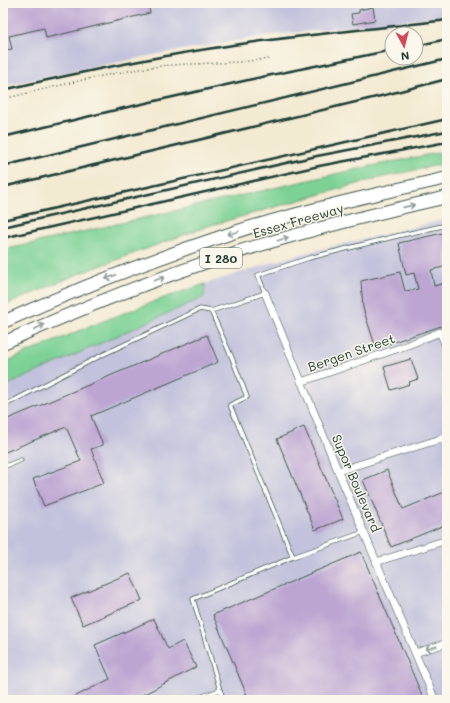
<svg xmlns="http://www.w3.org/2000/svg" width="450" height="703" font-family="Mali,sans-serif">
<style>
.industrial{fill:#c2c2dc}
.green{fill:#7bd195;stroke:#4d8764}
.building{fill:#bca5d1}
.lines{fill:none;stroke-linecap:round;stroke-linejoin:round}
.service-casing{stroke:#3f574c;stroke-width:5}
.minor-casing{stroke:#3f574c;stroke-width:8}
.motorway-casing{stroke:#3f574c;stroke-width:14}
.path{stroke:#3f574c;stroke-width:1.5;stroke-dasharray:1 3;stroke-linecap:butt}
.service{stroke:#fff;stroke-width:3.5}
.minor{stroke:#fff;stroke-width:7}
.motorway{stroke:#fff;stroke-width:12}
.rail{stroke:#1f3d34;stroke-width:2.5}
.oneway{stroke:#8f9e9a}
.labels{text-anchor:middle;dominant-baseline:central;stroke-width:3;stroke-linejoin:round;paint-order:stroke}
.shield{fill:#fbf7ec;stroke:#61756b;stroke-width:1}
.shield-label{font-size:12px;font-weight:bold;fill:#1f3d34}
.street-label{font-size:13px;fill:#1f3d34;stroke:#fbf7ec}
</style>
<rect width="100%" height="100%" fill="#fbf7ec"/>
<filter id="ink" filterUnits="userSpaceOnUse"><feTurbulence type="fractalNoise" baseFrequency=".025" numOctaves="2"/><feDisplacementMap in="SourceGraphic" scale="8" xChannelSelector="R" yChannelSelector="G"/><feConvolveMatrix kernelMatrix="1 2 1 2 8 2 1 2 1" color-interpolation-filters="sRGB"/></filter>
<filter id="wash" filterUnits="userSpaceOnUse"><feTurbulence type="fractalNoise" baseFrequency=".012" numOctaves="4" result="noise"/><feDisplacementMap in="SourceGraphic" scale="16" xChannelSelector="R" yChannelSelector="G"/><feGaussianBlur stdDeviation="0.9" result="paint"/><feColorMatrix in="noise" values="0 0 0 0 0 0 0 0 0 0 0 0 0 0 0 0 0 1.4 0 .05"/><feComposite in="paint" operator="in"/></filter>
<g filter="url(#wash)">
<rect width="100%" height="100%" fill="#f3ead2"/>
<path class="industrial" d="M 3,3 L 447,3 L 447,16 L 264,36 L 158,54 L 3,86 Z
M 447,219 L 447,700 L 3,700 L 3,387 L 203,297 L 205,284 L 293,256 Z"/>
<path class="green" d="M 447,151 L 447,163 L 375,179 L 208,226 L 81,273 L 3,306 L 3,250 L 366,167 Z
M 205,284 L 204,297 L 3,387 L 3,363 C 69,335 136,306 205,284 Z"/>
<g id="blocks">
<path class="building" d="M 3,3 L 148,3 L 150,13 L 46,38 L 44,28 L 9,36 L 12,49 L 3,51 Z
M 373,7 L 375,20 L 353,24 L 351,14 L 359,13 L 359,10 Z
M 447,232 L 447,266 L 431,270 L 434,286 L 447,282 L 447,324 L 376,348 L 363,308 L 361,281 L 400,272 L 405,291 L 418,289 L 414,273 L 406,275 L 399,243 Z
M 207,335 L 218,362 L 91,416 L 103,445 L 91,449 L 104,483 L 44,506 L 33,479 L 81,461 L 66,427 L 3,453 L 3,421 Z
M 411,359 L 418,379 L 409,382 L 410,384 L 391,390 L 384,367 Z
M 304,427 L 343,519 L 315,530 L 277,439 Z
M 387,470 L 403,509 L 447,491 L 447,524 L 391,547 L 363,480 Z
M 361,552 L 424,700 L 249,700 L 213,615 Z
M 130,573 L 142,600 L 83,625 L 71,598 Z
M 154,619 L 168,649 L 183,641 L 196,667 L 133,700 L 68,700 L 110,679 L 95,645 Z"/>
</g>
</g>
<g filter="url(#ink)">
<use href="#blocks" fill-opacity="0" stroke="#3f574c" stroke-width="1"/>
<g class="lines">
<g class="service-casing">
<path id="service" d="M 3,406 L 100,356 L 200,309 L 211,311
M 3,467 L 21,460
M 364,532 L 293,557 L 230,405 L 247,397 L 232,358 L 211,311 L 265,293 L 258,275 L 309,258 L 397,236 L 447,225
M 192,700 L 220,690
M 224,700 L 220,690 L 193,599 L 293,557"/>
</g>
<g class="minor-casing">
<path id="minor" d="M 265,293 L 338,471 L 435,700
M 301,382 L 408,345 L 440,332 L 447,349
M 338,471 L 447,437
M 376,562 L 447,540
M 415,653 L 447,643"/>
</g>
<g class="motorway-casing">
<path id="motorway" d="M 3,322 C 79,288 156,258 235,232 C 305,210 376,194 447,178
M 3,343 C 77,310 151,280 228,255 C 300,232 373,214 447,197"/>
</g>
<path class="path" d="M 3,99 C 58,86 113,71 170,65 L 239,62 L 270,59"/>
<use href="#service" class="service"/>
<use href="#minor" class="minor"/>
<use href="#motorway" class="motorway"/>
<path class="rail" d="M 416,46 L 447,39
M 3,90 C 77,73 151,57 227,46 C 300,35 374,29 447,20
M 3,137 L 124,108 L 257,78 L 392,50
M 3,166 L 447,59
M 3,187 L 389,94 L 447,79
M 3,220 L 447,119
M 3,227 L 317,156 L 447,131
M 3,238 L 319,166 L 447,142"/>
</g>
<defs><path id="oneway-shaft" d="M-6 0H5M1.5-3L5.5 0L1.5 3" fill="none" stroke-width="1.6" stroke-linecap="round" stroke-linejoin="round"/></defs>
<g class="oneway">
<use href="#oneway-shaft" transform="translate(409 206) rotate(-13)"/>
<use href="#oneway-shaft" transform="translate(233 233) rotate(162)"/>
<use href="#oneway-shaft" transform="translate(283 239) rotate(-16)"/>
<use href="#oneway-shaft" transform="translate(111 277) rotate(159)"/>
<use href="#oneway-shaft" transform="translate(159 279) rotate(-20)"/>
<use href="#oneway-shaft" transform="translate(39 327) rotate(-24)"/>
<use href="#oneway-shaft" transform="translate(431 648) rotate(163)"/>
</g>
</g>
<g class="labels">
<rect class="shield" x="200" y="248" width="42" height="20" rx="3"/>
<g class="shield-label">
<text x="221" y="258">I 280</text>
</g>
<g class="street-label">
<text transform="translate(298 220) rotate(-16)">Essex Freeway</text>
<text transform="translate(351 352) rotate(-19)">Bergen Street</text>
<text transform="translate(357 483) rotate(67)">Supor Boulevard</text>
</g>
</g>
<rect width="450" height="703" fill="none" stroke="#fbf7ec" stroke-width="16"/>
<g transform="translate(404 46) rotate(173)"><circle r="19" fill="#fbf7ec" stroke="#a3ada2"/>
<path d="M0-3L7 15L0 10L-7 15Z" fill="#d1495b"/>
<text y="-6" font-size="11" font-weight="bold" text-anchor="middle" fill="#1f3d34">N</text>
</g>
</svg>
